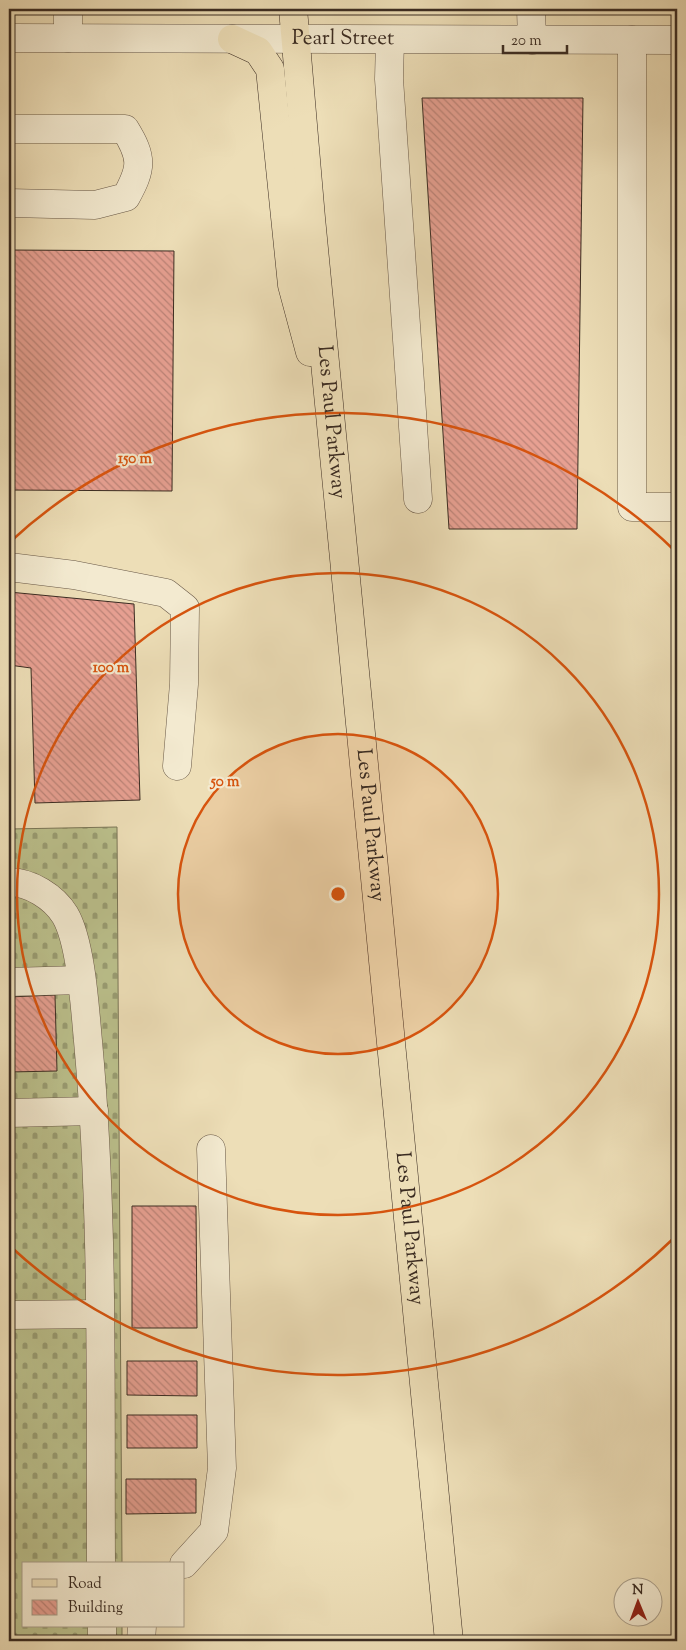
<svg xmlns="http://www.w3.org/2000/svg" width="686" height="1650" font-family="'Sorts Mill Goudy',serif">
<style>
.cemetery{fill:url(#cemetery-stones);stroke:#7b7657}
.building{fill:url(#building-back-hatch);stroke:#3b2c22}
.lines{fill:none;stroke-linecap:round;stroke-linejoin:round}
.minor-casing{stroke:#685847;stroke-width:29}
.major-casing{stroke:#3b2c22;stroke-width:29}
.minor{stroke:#f3ead0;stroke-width:28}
.major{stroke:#eddeb7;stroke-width:28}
.ring{fill:none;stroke:#d7540e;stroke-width:2.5}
.labels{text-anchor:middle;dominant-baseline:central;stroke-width:4.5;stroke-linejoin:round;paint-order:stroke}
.street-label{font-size:21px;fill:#3b2c22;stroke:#f3ead0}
.centre{fill:#d7540e;stroke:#f3ead0;stroke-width:2.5}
.ring-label{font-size:15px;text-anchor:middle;font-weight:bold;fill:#d7540e;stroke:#f3ead0;stroke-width:4.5;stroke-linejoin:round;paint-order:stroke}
</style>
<defs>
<pattern id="cemetery-stones" width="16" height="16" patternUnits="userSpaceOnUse" patternTransform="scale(1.25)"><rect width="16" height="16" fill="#bbc08c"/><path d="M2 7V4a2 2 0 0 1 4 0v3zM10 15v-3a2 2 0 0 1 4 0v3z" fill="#999c72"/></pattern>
<pattern id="building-back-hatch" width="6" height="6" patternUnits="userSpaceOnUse" patternTransform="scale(1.25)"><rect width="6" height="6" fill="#e7a092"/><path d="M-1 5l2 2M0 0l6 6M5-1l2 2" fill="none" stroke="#bc8377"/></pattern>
</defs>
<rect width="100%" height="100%" fill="#eddeb7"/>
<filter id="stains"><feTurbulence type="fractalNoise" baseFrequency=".004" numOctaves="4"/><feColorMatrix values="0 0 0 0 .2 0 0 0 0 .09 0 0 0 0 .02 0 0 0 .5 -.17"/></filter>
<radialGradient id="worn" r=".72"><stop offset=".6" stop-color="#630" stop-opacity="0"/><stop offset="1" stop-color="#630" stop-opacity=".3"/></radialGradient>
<path class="cemetery" d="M 117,827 L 122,1564 L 24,1564 L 24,1626 L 122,1626 L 122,1641 L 9,1641 L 9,829 Z"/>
<path class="building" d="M 422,98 L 583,98 L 577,529 L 449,529 Z
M 9,250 L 174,251 L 172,491 L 9,490 Z
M 9,592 L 134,604 L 140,800 L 35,803 L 31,668 L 9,665 Z
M 55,995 L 57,1071 L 9,1072 L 9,997 Z
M 132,1206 L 196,1206 L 197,1328 L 132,1328 Z
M 127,1361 L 197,1361 L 197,1396 L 127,1395 Z
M 127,1415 L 197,1415 L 197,1448 L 127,1448 Z
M 126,1479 L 196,1479 L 196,1513 L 126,1514 Z"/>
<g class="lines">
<g class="minor-casing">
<g id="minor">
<path d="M 531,9 L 532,40"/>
<path id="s1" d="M 9,38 L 677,40"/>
<path d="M 68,38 L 68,9"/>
<path d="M 390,40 L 389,79 L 418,499"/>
<path d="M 632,40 L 632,507 L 677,507"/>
<path d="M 9,129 L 125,129 C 143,158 142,168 126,197 L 95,205 L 9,203"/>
<path d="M 9,567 L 74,575 L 166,593 L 185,608 L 184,684 L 177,766"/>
<path d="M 9,882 C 30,882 54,897 65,915 C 81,942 85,1009 88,1041 C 104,1215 100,1390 101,1564"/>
<path d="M 9,982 L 81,980"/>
<path d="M 9,1113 L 94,1111"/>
<path d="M 9,1315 L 99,1314"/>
<path d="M 184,1564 L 214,1531 L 222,1468 L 211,1149"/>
<path d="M 102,1626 L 102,1641"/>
<path d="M 141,1641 L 142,1626"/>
</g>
</g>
<g class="major-casing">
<g id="major">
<path id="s2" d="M 293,9 L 311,218 L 449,1641"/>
<path d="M 232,39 L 258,51 L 270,69 L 292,285 L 310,352"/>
</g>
</g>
<use href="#minor" class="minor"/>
<use href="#major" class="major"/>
</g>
<circle cx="338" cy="894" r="160" fill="#d7540e" fill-opacity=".12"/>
<g class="ring">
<circle cx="338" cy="894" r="160"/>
<circle cx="338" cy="894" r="321"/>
<path d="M675 1237A481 481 0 0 1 10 1246M10 542A481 481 0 0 1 675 551"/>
</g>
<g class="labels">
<g class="street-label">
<text stroke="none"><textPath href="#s1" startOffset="334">Pearl Street</textPath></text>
<text stroke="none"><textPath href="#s2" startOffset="415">Les Paul Parkway</textPath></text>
<text stroke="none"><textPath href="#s2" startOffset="820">Les Paul Parkway</textPath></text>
<text stroke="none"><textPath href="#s2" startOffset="1225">Les Paul Parkway</textPath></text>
</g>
</g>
<circle cx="338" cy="894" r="8" class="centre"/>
<g class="ring-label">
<text x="135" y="463">150 m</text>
<text x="111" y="672">100 m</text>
<text x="225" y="786">50 m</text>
</g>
<rect width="686" height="1650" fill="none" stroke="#eddeb7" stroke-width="30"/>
<rect x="10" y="10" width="666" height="1630" fill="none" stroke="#3b2c22" stroke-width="2.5"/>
<rect x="15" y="15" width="656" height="1620" fill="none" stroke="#3b2c22"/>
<rect x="22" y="1562" width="162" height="65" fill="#f3ead0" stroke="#a99e8a"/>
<rect x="32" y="1579" width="25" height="8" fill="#eddeb7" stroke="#a99e8a"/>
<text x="68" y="1588" font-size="15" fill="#3b2c22">Road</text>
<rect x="32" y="1600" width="25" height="15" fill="url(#building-back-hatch)" stroke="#a99e8a"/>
<text x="68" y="1612" font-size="15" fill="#3b2c22">Building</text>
<g transform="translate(638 1602) rotate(359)"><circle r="24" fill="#f3ead0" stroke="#a99e8a"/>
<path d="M0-4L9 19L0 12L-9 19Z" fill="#8f2418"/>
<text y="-8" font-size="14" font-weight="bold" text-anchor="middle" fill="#3b2c22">N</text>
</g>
<path d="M503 45v8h64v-8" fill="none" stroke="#3b2c22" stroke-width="2.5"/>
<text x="511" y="45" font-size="15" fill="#3b2c22" stroke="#f3ead0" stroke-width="4" paint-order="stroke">20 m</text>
<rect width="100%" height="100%" filter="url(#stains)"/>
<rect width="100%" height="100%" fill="url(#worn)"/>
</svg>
